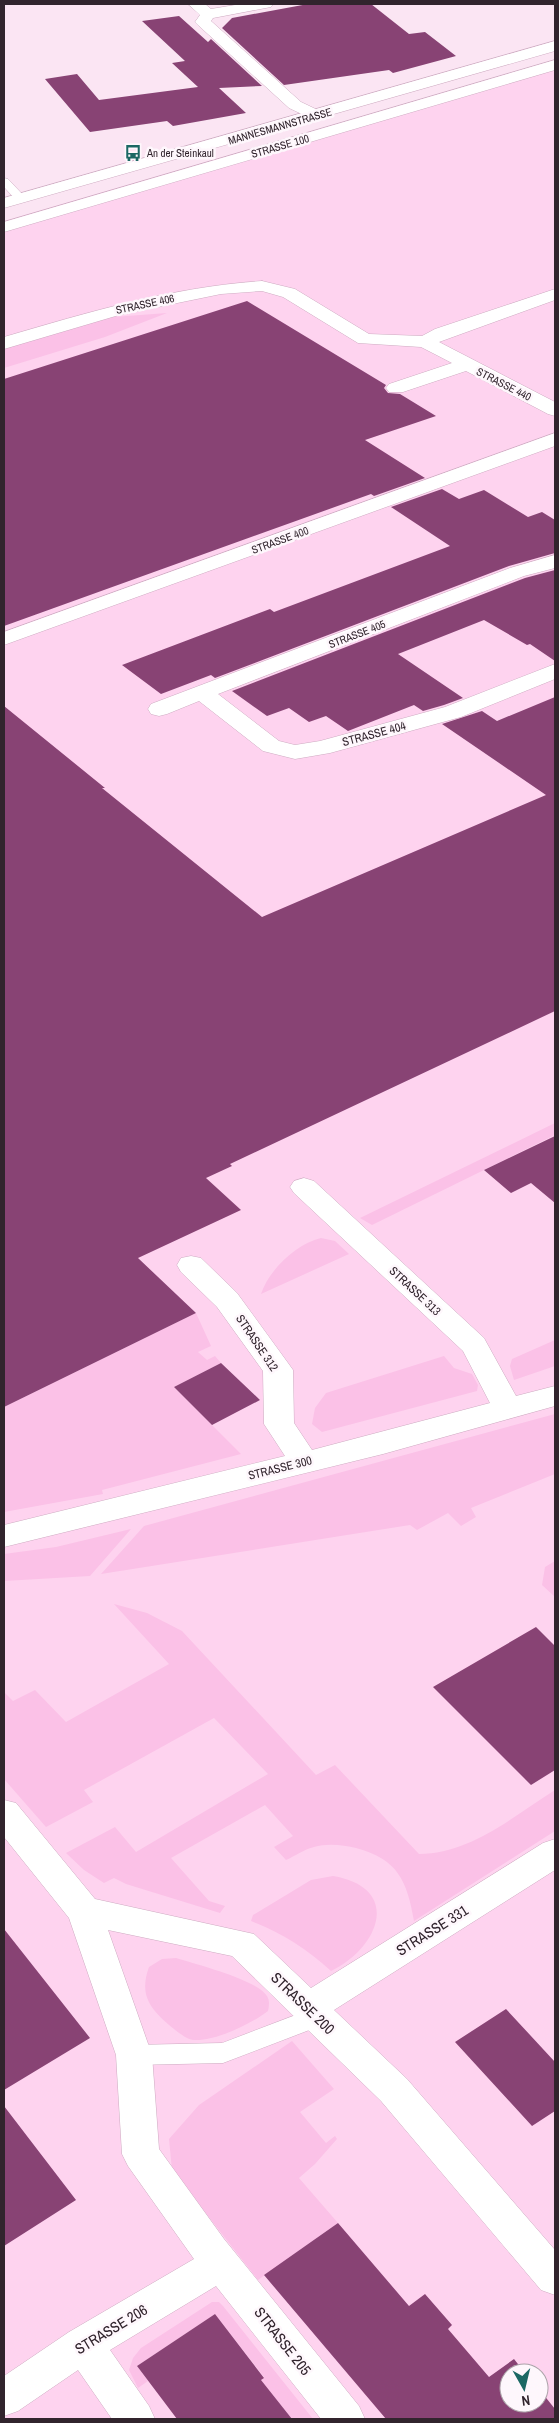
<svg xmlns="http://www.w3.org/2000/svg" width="559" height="2423" font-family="'Archivo Narrow',sans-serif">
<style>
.built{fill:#fed3ef;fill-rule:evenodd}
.green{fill:#fbc1e7}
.building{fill:#884374}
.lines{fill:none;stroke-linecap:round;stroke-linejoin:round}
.service-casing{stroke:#ceacc2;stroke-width:1}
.minor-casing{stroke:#ceacc2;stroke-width:1}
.secondary-casing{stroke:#ceacc2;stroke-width:1}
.service{fill:#fff;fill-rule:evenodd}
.minor{fill:#fff;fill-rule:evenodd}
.secondary{fill:#fff;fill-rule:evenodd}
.labels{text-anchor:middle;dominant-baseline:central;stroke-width:5;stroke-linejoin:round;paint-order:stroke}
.far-street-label{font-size:11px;fill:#31242d;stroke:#fef7fc}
.far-poi-label{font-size:11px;fill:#31242d;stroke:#fef7fc;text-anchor:start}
.street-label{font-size:12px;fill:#31242d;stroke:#fef7fc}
.near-street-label{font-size:15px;fill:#31242d;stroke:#fef7fc}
</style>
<rect width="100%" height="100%" fill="#fbe5f3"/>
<path class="built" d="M 555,60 L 555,2419 L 4,2419 L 4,221 ZM 509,2373 L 539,2373 L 539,2403 L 509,2403 Z"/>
<path class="green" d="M 167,313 L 105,337 L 4,368 L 4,347 L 100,318 Z
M 555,1123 L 555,1135 L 372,1225 L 360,1218 Z
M 321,1238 L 335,1241 L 349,1254 L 261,1294 C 269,1270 296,1244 321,1238 Z
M 196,1313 L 211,1346 L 198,1352 L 207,1360 L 215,1356 L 221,1363 L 174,1387 L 241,1454 L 102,1490 L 103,1494 L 4,1512 L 4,1407 Z
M 555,1340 L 555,1366 L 514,1380 L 510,1366 L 512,1359 Z
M 444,1356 L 454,1368 L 472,1374 L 478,1385 L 477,1391 L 322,1432 L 312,1424 L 315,1408 L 326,1393 Z
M 555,1414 L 555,1474 L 471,1508 L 476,1517 L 461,1526 L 448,1513 L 417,1530 L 410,1525 L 101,1574 L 144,1526 Z
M 131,1529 L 90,1576 L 4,1581 L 4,1554 L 56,1547 Z
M 555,1561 L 555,1597 L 542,1585 L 545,1567 Z
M 114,1604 L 147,1613 L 182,1631 L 316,1775 L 335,1765 L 419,1854 C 470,1854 514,1816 555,1790 L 555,1831 L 414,1921 C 407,1881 398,1859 356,1848 C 344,1845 327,1843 314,1847 C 305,1849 295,1856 286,1860 L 274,1847 L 293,1836 L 265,1805 L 171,1858 L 209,1901 L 225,1906 L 220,1913 L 126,1884 L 114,1878 L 104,1883 L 84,1870 L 66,1853 L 115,1827 L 136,1852 L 268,1774 L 214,1718 L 84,1790 L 93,1802 L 46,1827 L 4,1779 L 4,1692 L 13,1701 L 35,1690 L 66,1722 L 169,1664 Z
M 333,1876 C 403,1888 379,1948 331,1971 C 306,1948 282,1933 251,1921 L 253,1915 L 311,1880 Z
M 176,1958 C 195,1964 258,1980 267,1996 C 270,2001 269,2006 268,2011 C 251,2024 216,2041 194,2040 C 188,2040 179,2033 174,2029 C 152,2011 138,1997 149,1967 L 162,1959 Z
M 292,2041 L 334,2089 L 300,2112 L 326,2143 L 335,2136 L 337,2139 L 315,2164 L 299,2178 L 338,2223 L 258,2280 L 172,2170 L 169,2139 L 199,2105 Z
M 212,2302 L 219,2302 L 223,2306 L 313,2419 L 292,2419 L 261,2380 L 264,2377 L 215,2314 L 137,2366 L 148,2381 L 138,2388 L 129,2370 L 133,2358 L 141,2348 Z"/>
<path class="building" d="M 308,4 L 371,4 L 409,34 L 425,32 L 456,56 L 393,73 L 389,70 L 284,85 L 222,28 L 232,18 Z
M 179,16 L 208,42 L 211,39 L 262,86 L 219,88 L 246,113 L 173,126 L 167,121 L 90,132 L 45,79 L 77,74 L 99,100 L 198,87 L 172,63 L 185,61 L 142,21 Z
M 247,301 L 386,385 L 384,388 L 388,393 L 400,394 L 436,416 L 365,440 L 425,478 L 374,496 L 371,494 L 4,626 L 4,379 Z
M 442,489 L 459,499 L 484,490 L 528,517 L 542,512 L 555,520 L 555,553 L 509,566 L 215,678 L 211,675 L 161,694 L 122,665 L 270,609 L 274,612 L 450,546 L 391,507 Z
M 555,570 L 555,661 L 530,644 L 527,645 L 484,620 L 398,654 L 463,698 L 444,705 L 423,711 L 414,705 L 348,731 L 326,716 L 309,722 L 289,708 L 267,716 L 232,691 L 525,578 Z
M 555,697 L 555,1011 L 230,1164 L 232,1166 L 206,1178 L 241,1210 L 138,1258 L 196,1313 L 4,1407 L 4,706 L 105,788 L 102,788 L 262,917 L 546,795 L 442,724 L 482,711 L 497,721 Z
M 555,1136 L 555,1203 L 531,1183 L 511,1193 L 484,1170 Z
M 221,1363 L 260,1400 L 212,1425 L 174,1387 Z
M 536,1627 L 555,1646 L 555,1770 L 531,1785 L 433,1687 Z
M 4,1929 L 90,2038 L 4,2090 Z
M 506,2009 L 555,2062 L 555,2111 L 532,2126 L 455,2042 Z
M 4,2106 L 76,2200 L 4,2246 Z
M 338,2223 L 409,2306 L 425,2294 L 452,2325 L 448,2329 L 489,2377 L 514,2359 L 525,2373 L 509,2373 L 509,2403 L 539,2403 L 539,2389 L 555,2409 L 555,2419 L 386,2419 L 264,2275 Z
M 215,2314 L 264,2378 L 261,2380 L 292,2419 L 177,2419 L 137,2366 Z"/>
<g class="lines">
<g class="service-casing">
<path id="service" d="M 4,178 L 8,179 L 24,196 L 24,200 L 16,200 L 4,187 Z
M 317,2007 L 325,2010 L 328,2017 L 325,2024 L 223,2063 L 134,2065 L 126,2062 L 123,2055 L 126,2048 L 134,2045 L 222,2043 Z"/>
</g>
<g class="minor-casing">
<path id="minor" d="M 188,4 L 205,4 L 211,9 L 241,4 L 273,4 L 271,7 L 213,18 L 211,21 L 301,102 L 322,112 L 324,115 L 322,118 L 310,118 L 289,108 L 198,25 L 195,22 L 200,15 Z
M 555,60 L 555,70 L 4,232 L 4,222 Z
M 262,281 L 295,289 L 369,334 L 422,336 L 435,329 L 555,289 L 555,300 L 439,342 L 555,402 L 555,416 L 548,414 L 466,371 L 403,392 L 389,392 L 386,388 L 389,384 L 452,363 L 421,347 L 358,343 L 283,297 L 262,291 L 221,294 L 119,315 L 4,349 L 4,337 C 89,312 173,287 262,281 Z
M 555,433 L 555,446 L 4,645 L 4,632 Z
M 555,555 L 555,568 L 524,576 L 218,694 L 279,741 L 295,745 L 320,741 L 445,707 L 555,664 L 555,679 L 461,717 L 330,753 L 295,759 L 263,751 L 199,701 L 167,714 L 159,716 L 151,714 L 148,709 L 151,704 L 510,568 Z
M 304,1178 L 314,1181 L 484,1338 L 516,1396 L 555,1386 L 555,1406 L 383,1454 L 4,1547 L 4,1525 L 285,1456 L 264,1424 L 263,1371 L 217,1307 L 181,1272 L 177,1265 L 181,1258 L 191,1256 L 201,1258 L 237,1293 L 288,1363 L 293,1370 L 294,1423 L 312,1450 L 490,1403 L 463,1351 L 294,1193 L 290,1187 L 294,1181 Z
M 4,1800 L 16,1803 L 95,1899 L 254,1934 L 311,1988 L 543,1843 L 555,1839 L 555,1870 L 334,2010 L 407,2079 L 555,2250 L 555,2295 L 541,2290 L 381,2101 L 232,1956 L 108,1930 L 152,2055 L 159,2149 L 224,2239 L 359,2406 L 365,2419 L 321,2419 L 216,2286 L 110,2350 L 149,2406 L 155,2419 L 112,2419 L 78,2370 L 18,2411 L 4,2416 L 4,2376 L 69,2332 L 194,2259 L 128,2166 L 122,2154 L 116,2055 L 69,1918 L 4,1837 Z"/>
</g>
<g class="secondary-casing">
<path id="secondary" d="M 555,41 L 555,51 L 4,208 L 4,198 Z"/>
</g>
<use href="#service" class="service"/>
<use href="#minor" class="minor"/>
<use href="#secondary" class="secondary"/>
</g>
<defs>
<g id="bus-bare" transform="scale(1.35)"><path d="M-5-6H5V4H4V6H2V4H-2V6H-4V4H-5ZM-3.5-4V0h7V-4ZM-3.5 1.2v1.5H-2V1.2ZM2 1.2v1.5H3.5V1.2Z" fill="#1c6864" stroke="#fef7fc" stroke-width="2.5" paint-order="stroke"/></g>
</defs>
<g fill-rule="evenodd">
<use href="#bus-bare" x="133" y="153"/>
</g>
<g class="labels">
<g class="far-street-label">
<text transform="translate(280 126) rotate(-16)">MANNESMANNSTRASSE</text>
<text transform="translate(280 146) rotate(-16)">STRASSE 100</text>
<text transform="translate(145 304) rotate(-12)">STRASSE 406</text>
<text transform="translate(504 384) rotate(27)">STRASSE 440</text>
<text transform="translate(280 540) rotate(-20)">STRASSE 400</text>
<text transform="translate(357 634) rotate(-21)">STRASSE 405</text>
</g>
<g class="far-poi-label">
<text x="147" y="153">An der Steinkaul</text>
</g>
<g class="street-label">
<text transform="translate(374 734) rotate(-15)">STRASSE 404</text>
<text transform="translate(415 1291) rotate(43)">STRASSE 313</text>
<text transform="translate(257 1343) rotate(56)">STRASSE 312</text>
<text transform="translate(280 1468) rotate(-14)">STRASSE 300</text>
</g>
<g class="near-street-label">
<text transform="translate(432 1930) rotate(-32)">STRASSE 331</text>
<text transform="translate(303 2003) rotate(44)">STRASSE 200</text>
<text transform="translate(111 2329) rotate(-31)">STRASSE 206</text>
<text transform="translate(283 2341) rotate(52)">STRASSE 205</text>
</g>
</g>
<rect width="559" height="2423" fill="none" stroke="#31242d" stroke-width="10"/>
<g transform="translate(524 2388) rotate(172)"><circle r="24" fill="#fef7fc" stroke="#aca3a9"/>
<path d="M0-4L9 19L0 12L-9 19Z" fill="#1c6864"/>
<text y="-8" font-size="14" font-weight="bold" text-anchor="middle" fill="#31242d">N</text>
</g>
</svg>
